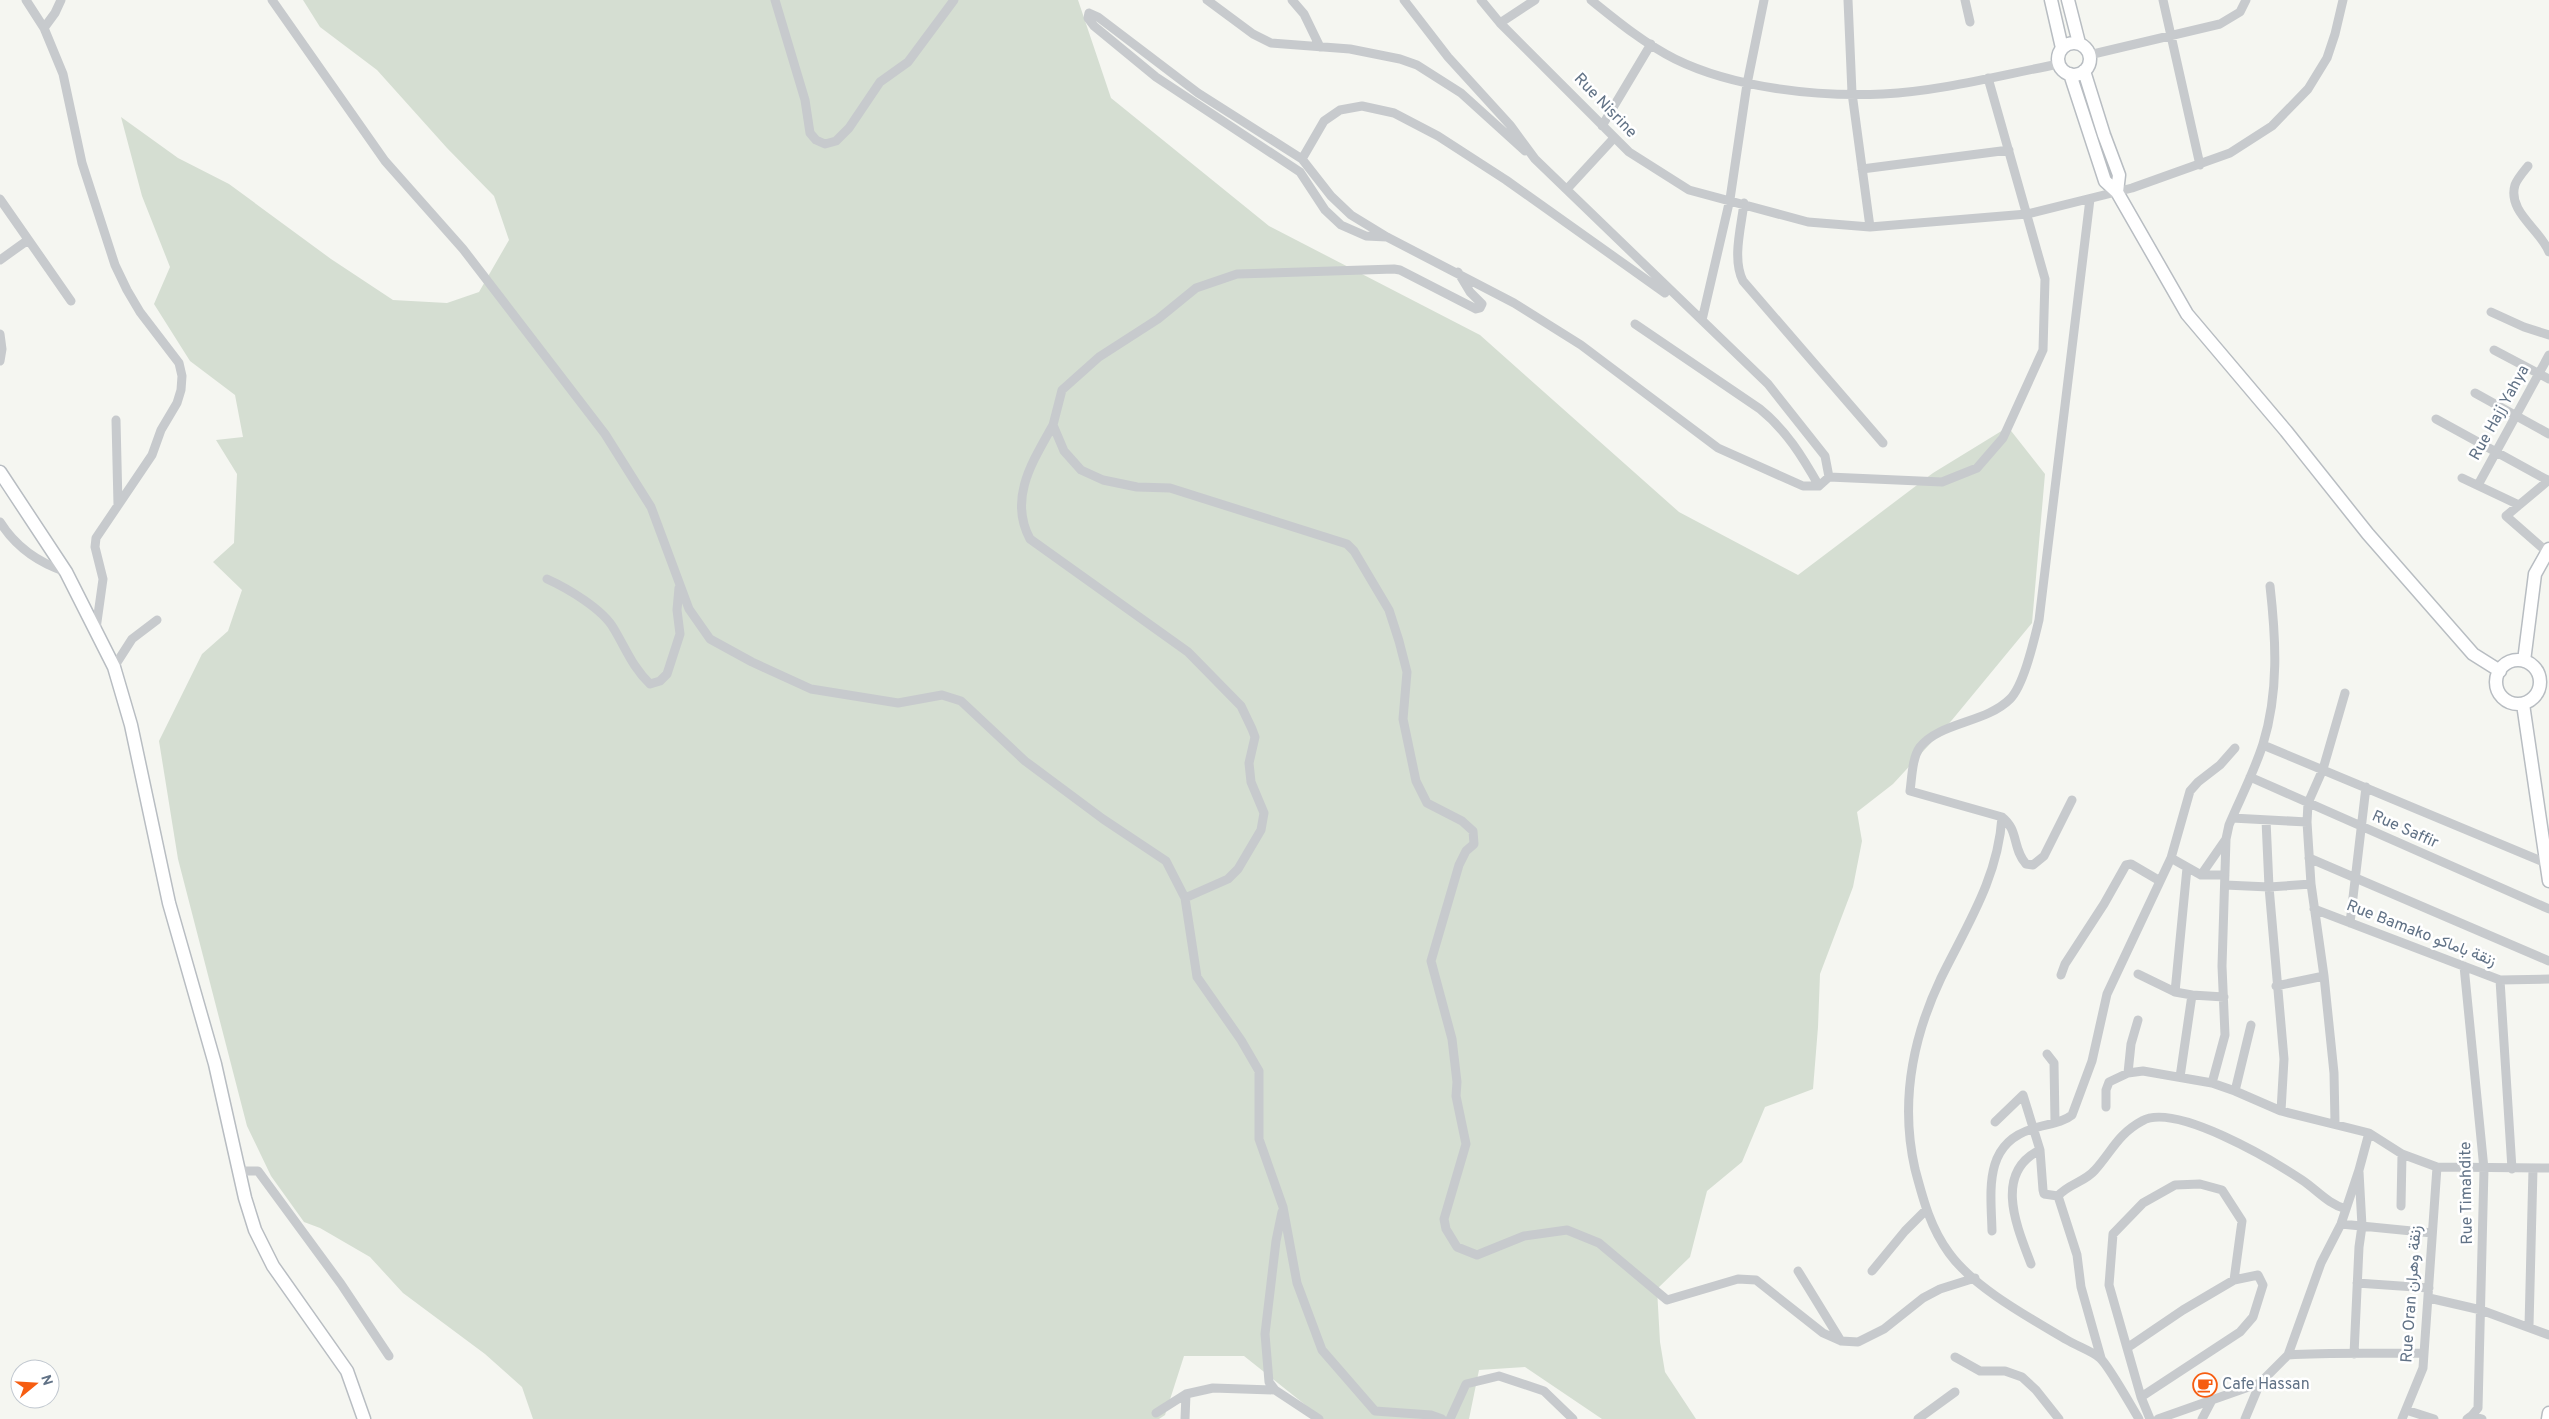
<svg xmlns="http://www.w3.org/2000/svg" width="2549" height="1419" font-family="Overpass,Vazirmatn,sans-serif">
<style>
.green{fill:#d5ded2}
.lines{fill:none;stroke-linecap:round;stroke-linejoin:round}
.secondary-casing{stroke:#b8bdc2;stroke-width:15}
.street{stroke:#c7cacd;stroke-width:9}
.secondary{stroke:#fff;stroke-width:12}
.labels{text-anchor:middle;dominant-baseline:central;stroke-width:5;stroke-linejoin:round;paint-order:stroke}
.street-label{font-size:16px;fill:#617286;stroke:#fff}
.poi-label{font-size:16px;fill:#617286;stroke:#fff;text-anchor:start}
</style>
<rect width="100%" height="100%" fill="#f5f6f1"/>
<path class="green" d="M 303,0 L 1078,0 L 1111,98 L 1269,226 L 1480,335 L 1679,512 L 1798,575 L 1933,473 L 2008,427 L 2045,474 L 2032,623 L 1952,720 L 1893,784 L 1857,812 L 1862,841 L 1853,887 L 1820,974 L 1818,1027 L 1813,1089 L 1765,1107 L 1742,1162 L 1707,1191 L 1690,1257 L 1657,1289 L 1660,1342 L 1665,1372 L 1696,1419 L 1602,1419 L 1525,1367 L 1479,1370 L 1469,1419 L 1323,1419 L 1244,1356 L 1184,1356 L 1165,1415 L 1159,1419 L 533,1419 L 522,1387 L 485,1354 L 403,1293 L 370,1257 L 320,1228 L 304,1222 L 271,1176 L 247,1126 L 178,859 L 159,741 L 202,654 L 228,631 L 242,590 L 213,562 L 234,543 L 237,474 L 216,440 L 243,437 L 235,395 L 190,361 L 154,304 L 170,267 L 142,196 L 121,117 L 178,158 L 229,184 L 331,259 L 393,300 L 447,303 L 479,292 L 509,240 L 494,196 L 447,148 L 377,70 L 320,27 Z"/>
<g class="lines">
<g class="secondary-casing">
<path id="secondary" d="M 2051,0 L 2062,48
M 2068,0 L 2079,43
M2058 59a16 16 0 1 1 32 0a16 16 0 1 1-32 0Z
M 2084,71 L 2104,135 L 2119,175 L 2117,192
M 2070,74 L 2105,181 L 2117,192 L 2187,314 L 2286,431 L 2368,534 L 2473,654 L 2500,671
M 0,472 L 66,572 L 114,667 L 131,725 L 169,903 L 215,1064 L 245,1198 L 255,1230 L 273,1266 L 347,1371 L 364,1419
M2496 682a22 22 0 1 1 44 0a22 22 0 1 1-44 0Z
M 2524,661 L 2535,574 L 2549,549
M 2523,704 L 2549,881
M 2548,1419 L 2549,1413"/>
</g>
<path class="street" d="M 26,0 L 44,28 L 63,74 L 82,163 L 115,265 L 127,290 L 140,312 L 179,363 L 182,376 L 181,390 L 177,403 L 161,430 L 152,455 L 96,538 L 95,547 L 103,579 L 96,629
M 272,0 L 385,161 L 463,249 L 605,434 L 651,507 L 689,609 L 710,639 L 752,662 L 811,689 L 898,703 L 942,695 L 961,701 L 1025,761 L 1103,819 L 1166,861 L 1185,898 L 1197,977 L 1241,1040 L 1259,1071 L 1259,1139 L 1283,1207 L 1297,1283 L 1322,1350 L 1375,1411 L 1431,1415 L 1442,1419
M 775,0 L 805,100 L 810,133 L 816,140 L 825,144 L 836,141 L 849,128 L 880,82 L 908,62 L 954,0
M 1207,0 L 1253,34 L 1271,43 L 1350,49 L 1400,59 L 1417,65 L 1461,93 L 1525,151
M 1292,0 L 1304,14 L 1320,47
M 1404,0 L 1448,57 L 1510,125 L 1535,159 L 1768,384 L 1825,456 L 1829,477
M 1481,0 L 1500,23 L 1629,152 L 1689,190 L 1808,222 L 1870,227 L 2027,214 L 2132,188 L 2230,153 L 2272,126 L 2308,89 L 2327,58 L 2335,34 L 2343,0
M 1591,0 C 1617,21 1645,44 1675,59 C 1734,88 1817,97 1883,94 C 1942,91 2001,75 2059,64
M 1848,0 L 1852,93 L 1870,227
M 1965,0 L 1970,22
M 2163,0 L 2200,165
M 1500,23 L 1535,0
M 44,28 L 55,13 L 61,0
M 2089,55 L 2220,24 L 2240,12 L 2246,0
M 1602,126 L 1651,44
M 1302,159 L 1324,121 L 1340,110 L 1362,106 L 1394,113 L 1438,136 L 1506,180 L 1665,293
M 2528,166 C 2524,171 2517,179 2515,185 C 2507,212 2541,230 2549,252
M 1862,169 L 2009,150
M 1567,189 L 1614,138
M 0,199 L 71,301
M 2090,199 L 2039,620 C 2034,640 2024,685 2010,699 C 1986,723 1940,722 1920,747 C 1912,758 1912,777 1910,791 L 2002,817 C 1998,878 1967,925 1941,978 C 1912,1039 1900,1103 1915,1169 C 1923,1199 1930,1227 1949,1253 C 1974,1288 2030,1318 2067,1340 C 2077,1346 2092,1351 2100,1358 C 2109,1366 2131,1406 2139,1419
M 1744,203 C 1741,228 1732,259 1743,281 L 1883,443
M 1387,237 L 1366,236 L 1341,225 L 1325,210 L 1300,172 L 1156,77 L 1094,26 L 1088,18 L 1089,13 L 1098,17 L 1198,93 L 1302,159 L 1331,196 L 1351,215 L 1387,237 L 1514,303 L 1581,345 L 1718,448 L 1803,486 L 1819,486 L 1829,477 L 1942,482 L 1977,468 L 2003,438 L 2043,350 L 2045,279 L 1988,78
M 0,260 L 28,240
M 1458,272 L 1470,292 L 1482,304 L 1480,308 L 1476,309 L 1400,270 L 1394,269 L 1237,274 L 1196,288 L 1158,319 L 1099,357 L 1062,390 L 1053,425 L 1064,451 L 1081,470 L 1103,480 L 1137,487 L 1170,488 L 1347,544 L 1354,551 L 1389,610 L 1399,641 L 1407,672 L 1403,719 L 1416,781 L 1427,803 L 1462,821 L 1473,831 L 1474,844 L 1466,851 L 1459,865 L 1431,961 L 1452,1039 L 1457,1082 L 1456,1096 L 1466,1144 L 1444,1219 L 1446,1229 L 1457,1247 L 1477,1255 L 1524,1236 L 1567,1230 L 1599,1243 L 1667,1300 L 1738,1279 L 1756,1280 L 1823,1333 L 1841,1341 L 1858,1342 L 1884,1329 L 1923,1298 L 1940,1289 L 1975,1278
M 2491,312 L 2524,327 L 2549,335
M 1702,320 L 1730,199 L 1747,84 L 1764,0
M 1635,324 L 1760,409 C 1786,430 1802,456 1819,486
M 0,334 L 2,349 L 0,361
M 2494,350 L 2549,379
M 2475,393 L 2549,434
M 2436,419 L 2549,481
M 116,420 L 118,505
M 1053,425 C 1033,461 1008,498 1030,539 L 1188,652 L 1241,706 L 1252,729 L 1255,737 L 1249,763 L 1251,782 L 1264,813 L 1261,830 L 1238,869 L 1228,879 L 1185,898
M 2462,478 L 2519,505
M 2478,485 L 2549,355
M 0,522 C 15,546 39,563 66,572
M 2546,551 L 2506,516 L 2549,480
M 547,579 C 567,588 603,609 614,629 C 626,649 633,668 650,684 L 660,681 L 667,674 L 680,634 L 677,610 L 679,588
M 114,667 L 132,639 L 157,620
M 2263,745 L 2546,863
M 2250,777 L 2549,909
M 2002,817 C 2019,830 2012,848 2026,864 L 2033,865 L 2044,856 L 2072,800
M 2232,818 L 2307,822
M 2266,820 L 2269,887 L 2284,1059 L 2281,1111
M 2171,858 L 2201,875 L 2225,875
M 2309,858 L 2549,961
M 2201,875 L 2226,839 L 2229,825 C 2240,799 2254,772 2263,744 C 2279,692 2276,639 2270,586
M 2225,885 L 2269,887 L 2311,884
M 2314,909 L 2500,980 L 2549,979
M 2350,923 L 2366,787
M 2464,966 L 2484,1169 L 2478,1408 L 2469,1419
M 2138,974 L 2175,992
M 2061,975 L 2065,964 L 2104,904 L 2126,865 L 2131,864 L 2160,881
M 2500,980 L 2512,1169
M 2276,986 L 2324,976
M 2192,995 L 2224,997
M 2047,1054 L 2054,1063 L 2055,1122
M 2128,1073 L 2131,1044 L 2138,1020
M 2180,1077 L 2192,995 L 2175,992 L 2187,868
M 2212,1083 L 2225,1035 L 2222,966 L 2226,839
M 2235,1091 L 2251,1025
M 2106,1107 L 2106,1090 L 2109,1082 L 2128,1073 L 2143,1071 L 2212,1083 L 2235,1091 L 2281,1111 L 2369,1133 L 2402,1154 L 2437,1167 L 2549,1168
M 1995,1122 L 2023,1095 L 2040,1150 L 2043,1190 L 2044,1194 L 2058,1196
M 2335,1123 L 2334,1073 L 2324,976 L 2311,884 L 2307,822 L 2308,803 L 2323,769 L 2345,693
M 240,1171 L 258,1171 L 341,1284 L 389,1356
M 2401,1206 L 2402,1154
M 1282,1212 L 1276,1241 L 1265,1334 L 1269,1382 L 1275,1390 L 1319,1419
M 2341,1224 L 2432,1233
M 1992,1231 C 1991,1191 1983,1144 2032,1129 C 2045,1124 2061,1124 2072,1115 L 2092,1061 L 2107,994 L 2171,858 L 2190,791 L 2198,782 L 2220,765 L 2235,748
M 2031,1264 C 2017,1227 1993,1173 2040,1150
M 1798,1271 L 1841,1341
M 1872,1271 L 1905,1231 L 1925,1211
M 2357,1283 L 2429,1288
M 2429,1298 L 2481,1310 L 2549,1335
M 2529,1326 L 2533,1169
M 2127,1348 L 2183,1310 L 2234,1280 L 2258,1275 L 2263,1285 L 2253,1317 L 2240,1332 L 2141,1397
M 2354,1354 L 2359,1247 L 2362,1226 L 2359,1172
M 2288,1355 C 2333,1352 2378,1354 2423,1353
M 1955,1357 L 1980,1371 L 2005,1371 L 2022,1377 L 2036,1390 L 2059,1419
M 2101,1358 L 2081,1287 L 2077,1255 L 2058,1196 C 2068,1184 2085,1182 2095,1170 C 2112,1151 2118,1134 2142,1121 C 2175,1102 2272,1160 2302,1180 C 2317,1190 2328,1204 2346,1209
M 2406,1410 L 2434,1419
M 1156,1413 L 1186,1394 L 1213,1388 L 1275,1390
M 1185,1419 L 1186,1394
M 1450,1419 L 1466,1384 L 1499,1376 L 1544,1391 L 1573,1419
M 1918,1419 L 1955,1392
M 2150,1419 L 2141,1397 L 2109,1285 L 2113,1234 L 2143,1203 L 2175,1185 L 2200,1184 L 2222,1190 L 2242,1221 L 2234,1280
M 2158,1419 L 2260,1383
M 2202,1419 L 2211,1402
M 2245,1419 L 2260,1383 L 2288,1355 L 2321,1263 L 2341,1224 L 2359,1170 L 2369,1133
M 2402,1419 L 2423,1368 L 2437,1167
M 2467,1419 L 2471,1416 L 2482,1419"/>
<use href="#secondary" class="secondary"/>
</g>
<defs>
<g id="cafe-ring" transform="scale(1.25)"><circle r="9.5" fill="#fff" stroke="#f65d11" stroke-width="1.5"/><path d="M-5.5-4.5H6V0H3Q3 3.5 0 3.5H-2.5Q-5.5 3.5-5.5 0ZM3-3.2v2h1.7v-2ZM-6 4.5H4V6H-6Z" fill="#f65d11"/></g>
</defs>
<g fill-rule="evenodd">
<use href="#cafe-ring" x="2205" y="1385"/>
</g>
<g class="labels">
<g class="street-label">
<text transform="translate(1605 106) rotate(46)">Rue Nisrine</text>
<text transform="translate(2500 413) rotate(-61)">Rue Hajj Yahya</text>
<text transform="translate(2405 830) rotate(24)">Rue Saffir</text>
<text transform="translate(2421 934) rotate(21)">Rue Bamako زنقة باماكو</text>
<text transform="translate(2467 1193) rotate(-91)">Rue Timahdite</text>
<text transform="translate(2412 1294) rotate(-86)">Rue Oran زنقة وهران</text>
</g>
<g class="poi-label">
<text x="2222" y="1385">Cafe Hassan</text>
</g>
</g>
<g transform="translate(35 1384) rotate(72)"><circle r="24" fill="#ffffff" stroke="#c0c7cf"/>
<path d="M0-4L9 19L0 12L-9 19Z" fill="#f65d11"/>
<text y="-8" font-size="14" font-weight="bold" text-anchor="middle" fill="#617286">N</text>
</g>
</svg>
